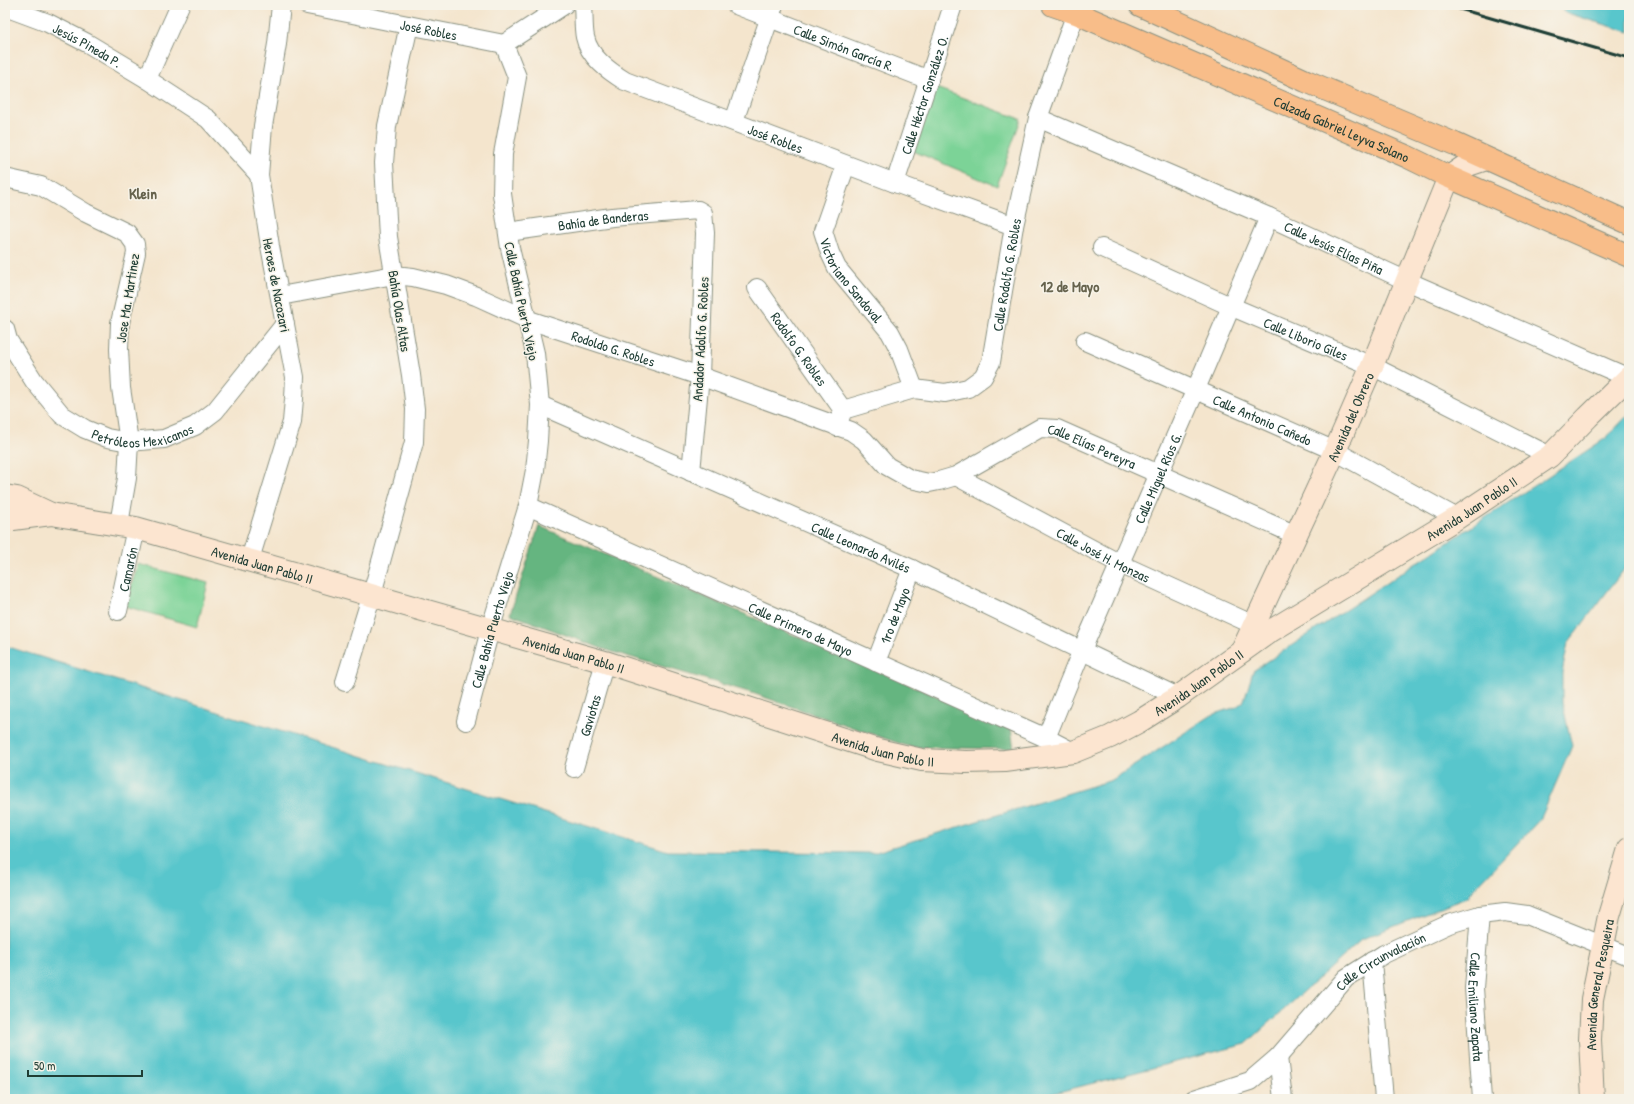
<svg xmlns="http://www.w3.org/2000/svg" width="1634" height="1104" font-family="'Patrick Hand',sans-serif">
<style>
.green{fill:#7cd397;stroke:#4e8866}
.forest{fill:#65b580;stroke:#42795a}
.water{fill:#58c6cc;stroke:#3c8280}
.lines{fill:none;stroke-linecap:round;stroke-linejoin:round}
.street-casing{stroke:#8a9180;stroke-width:20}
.secondary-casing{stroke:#8a9180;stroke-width:24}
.primary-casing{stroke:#8a9180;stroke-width:24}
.street{stroke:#fff;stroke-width:18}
.secondary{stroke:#fce5d0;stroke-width:22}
.primary{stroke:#f8bd89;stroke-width:22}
.rail{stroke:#1f3d34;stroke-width:3}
.labels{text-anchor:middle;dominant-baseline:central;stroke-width:3;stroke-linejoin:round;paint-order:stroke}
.street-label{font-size:14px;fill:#1f3d34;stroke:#f7f3e8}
.neighbourhood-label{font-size:15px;font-weight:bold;fill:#67644e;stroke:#f7f3e8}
</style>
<rect width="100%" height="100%" fill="#f7f3e8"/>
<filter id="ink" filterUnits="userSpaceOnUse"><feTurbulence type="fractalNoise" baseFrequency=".025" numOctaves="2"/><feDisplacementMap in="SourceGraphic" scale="8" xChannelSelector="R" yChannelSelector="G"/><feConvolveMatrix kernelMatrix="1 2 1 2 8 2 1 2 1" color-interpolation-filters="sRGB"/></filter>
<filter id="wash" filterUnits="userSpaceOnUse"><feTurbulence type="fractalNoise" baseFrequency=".012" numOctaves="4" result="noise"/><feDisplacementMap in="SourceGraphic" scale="16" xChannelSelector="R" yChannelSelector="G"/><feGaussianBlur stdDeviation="0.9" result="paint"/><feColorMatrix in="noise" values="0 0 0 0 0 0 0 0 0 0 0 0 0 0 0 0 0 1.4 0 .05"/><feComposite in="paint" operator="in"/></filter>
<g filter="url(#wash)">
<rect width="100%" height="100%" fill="#f4e5cd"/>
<path class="green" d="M 928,85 L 1021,119 L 997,186 L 906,148 Z
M 138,564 L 208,583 L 197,627 L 125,606 Z"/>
<path class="forest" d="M 539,526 L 1011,728 L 1014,749 L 910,747 L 752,693 L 603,649 L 510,614 Z"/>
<path class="water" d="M 1564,5 L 1629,5 L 1629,32 L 1564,12 Z
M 1629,414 L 1629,563 L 1568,643 L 1562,673 L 1562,702 L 1572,746 L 1541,818 L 1466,898 L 1362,939 L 1246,1044 L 1031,1099 L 5,1099 L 5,646 L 668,851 L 873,853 L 1112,780 L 1212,715 L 1236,707 L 1243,702 L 1246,695 L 1253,671 L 1606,438 Z"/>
</g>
<g filter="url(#ink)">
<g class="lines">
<g class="street-casing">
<g id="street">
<path id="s1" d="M 307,5 L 504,44"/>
<path id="s2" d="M 583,5 C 584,15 583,27 585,37 C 589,57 609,71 625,81 L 895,183 L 1014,226"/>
<path id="s3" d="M 736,5 L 929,80"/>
<path id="s4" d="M 5,7 L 48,23 L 87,43 L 147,79 L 208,119 L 259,175"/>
<path d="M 147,79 L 180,5"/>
<path id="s5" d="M 1038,118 L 1269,217 L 1407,281 L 1629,378"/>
<path d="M 734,121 L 774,5"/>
<path id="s6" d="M 846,165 L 823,231 L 830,253 L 837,268 L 890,332 L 899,349 L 914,389"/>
<path d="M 5,178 L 41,186 L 86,213 L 127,233 L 135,244 L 136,253 L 120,323 L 119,349 L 121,388 L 129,442 L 127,478 L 119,524"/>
<path id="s7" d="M 895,183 L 953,5"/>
<path id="s8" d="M 508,232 L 612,217 L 698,210 L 703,213 L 705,233 L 700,376 L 691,472"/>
<path id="s9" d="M 1102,248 L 1230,306 L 1372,366 L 1550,456"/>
<path id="s10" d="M 757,288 L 843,410"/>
<path id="s11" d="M 280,296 L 394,275 L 413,277 L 446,285 L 476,296 L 529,320 L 700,376 L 851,431 L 864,440 L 887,466 L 910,479 L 929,483 L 939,481 L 956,476 L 1040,428 L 1057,429 L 1296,535"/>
<path id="s12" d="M 5,329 L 8,340 L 34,381 L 62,415 L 85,429 L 107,438 L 129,442 L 164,439 L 195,426 L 215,411 L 285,324"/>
<path id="s13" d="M 1085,341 L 1335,451 L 1457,518"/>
<path id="s14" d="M 540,405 L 912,569 L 1178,697"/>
<path id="s15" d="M 837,427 L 843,410 L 914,389 L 945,393 L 968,388 L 983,377 L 991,362 L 1014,226 L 1038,118 L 1076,13"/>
<path id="s16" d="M 956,476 L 1120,564 L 1267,631"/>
<path id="s17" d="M 528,506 L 1046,738 L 1073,752"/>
<path d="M 250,559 L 292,422 L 294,399 L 295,377 L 270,246 L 259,175 L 263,126 L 277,44 L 281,5"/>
<path id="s18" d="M 118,611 L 136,528"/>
<path id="s19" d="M 876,662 L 912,569"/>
<path d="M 345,682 L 372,594 L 414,442 L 415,409 L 411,375 L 388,237 L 384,163 L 387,126 L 409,25"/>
<path id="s20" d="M 466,721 L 490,630 L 528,506 L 535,470 L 538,441 L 540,405 L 535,353 L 510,248 L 502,194 L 503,154 L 517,77 L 504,44 L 564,5"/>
<path id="s21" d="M 1046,738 L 1082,650 L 1196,389 L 1269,217"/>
<path id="s22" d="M 574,768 L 605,662"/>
<path id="s23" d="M 1480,915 L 1474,988 L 1482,1099"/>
<path d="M 1372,961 L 1384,1099"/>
<path d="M 1278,1057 L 1283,1099"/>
<path id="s24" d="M 1194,1099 L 1250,1081 L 1278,1057 L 1346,978 L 1384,954 L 1449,924 L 1480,915 L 1505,912 L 1527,915 L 1629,956"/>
</g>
</g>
<g class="secondary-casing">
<g id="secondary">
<path d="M 5,496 L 17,498 L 51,514"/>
<path id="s25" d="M 5,518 L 13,519 L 51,514 L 136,528 L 605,662 L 878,750 L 922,760 L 966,762 L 1005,761 L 1073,752 L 1110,737 L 1140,721 L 1178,697 L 1269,632 L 1457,518 L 1550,456 L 1588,417 L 1629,377"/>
<path id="s26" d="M 1242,651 L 1335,451 L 1372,366 L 1449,177 L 1465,166 L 1486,159"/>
<path id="s27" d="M 1593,1099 L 1590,1040 L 1592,999 L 1609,916 L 1629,849"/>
</g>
</g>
<g class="primary-casing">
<g id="primary">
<path id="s28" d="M 1053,5 L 1076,13 L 1408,157 L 1449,177 L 1629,256"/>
<path d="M 1140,5 L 1306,81 L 1455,144 L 1629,223"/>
</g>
</g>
<use href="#street" class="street"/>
<use href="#secondary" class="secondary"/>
<use href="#primary" class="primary"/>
<path class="rail" d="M 1446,5 L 1629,58"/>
</g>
</g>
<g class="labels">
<g class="street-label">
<text stroke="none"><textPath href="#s1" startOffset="124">José Robles</textPath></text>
<text stroke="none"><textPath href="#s4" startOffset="91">Jesús Pineda P.</textPath></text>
<text stroke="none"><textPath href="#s3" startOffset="116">Calle Simón García R.</textPath></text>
<text stroke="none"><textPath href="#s7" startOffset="93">Calle Héctor González O.</textPath></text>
<text stroke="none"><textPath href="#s28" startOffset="314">Calzada Gabriel Leyva Solano</textPath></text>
<text stroke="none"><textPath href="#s2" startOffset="254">José Robles</textPath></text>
<text stroke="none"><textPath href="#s8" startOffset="96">Bahía de Banderas</textPath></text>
<text stroke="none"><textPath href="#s5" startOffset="323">Calle Jesús Elías Piña</textPath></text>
<text stroke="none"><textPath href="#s15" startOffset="271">Calle Rodolfo G. Robles</textPath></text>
<text stroke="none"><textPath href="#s6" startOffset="127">Victoriano Sandoval</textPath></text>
<text transform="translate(277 285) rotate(79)">Heroes de Nacozari</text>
<text transform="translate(127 298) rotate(-81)">Jose Ma. Martinez</text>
<text transform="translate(522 301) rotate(78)">Calle Bahía Puerto Viejo</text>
<text transform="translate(400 311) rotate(81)">Bahía Olas Altas</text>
<text stroke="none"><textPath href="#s9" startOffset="223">Calle Liborio Giles</textPath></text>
<text transform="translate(700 339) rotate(-87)">Andador Adolfo G. Robles</text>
<text stroke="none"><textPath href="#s11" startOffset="348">Rodoldo G. Robles</textPath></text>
<text stroke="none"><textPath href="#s10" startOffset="74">Rodolfo G. Robles</textPath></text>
<text stroke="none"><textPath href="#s26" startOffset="258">Avenida del Obrero</textPath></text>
<text stroke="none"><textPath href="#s13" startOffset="194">Calle Antonio Cañedo</textPath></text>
<text stroke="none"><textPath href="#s12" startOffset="191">Petróleos Mexicanos</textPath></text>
<text stroke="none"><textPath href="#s11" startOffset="876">Calle Elías Pereyra</textPath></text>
<text stroke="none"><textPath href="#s21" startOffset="283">Calle Miguel Ríos G.</textPath></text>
<text stroke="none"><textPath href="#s25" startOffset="1572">Avenida Juan Pablo II</textPath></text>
<text stroke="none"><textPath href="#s14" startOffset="351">Calle Leonardo Avilés</textPath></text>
<text stroke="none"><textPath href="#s16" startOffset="167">Calle José H. Monzas</textPath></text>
<text stroke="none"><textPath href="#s25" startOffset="264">Avenida Juan Pablo II</textPath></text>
<text stroke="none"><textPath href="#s18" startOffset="43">Camarón</textPath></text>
<text stroke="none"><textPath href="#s19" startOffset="50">1ro de Mayo</textPath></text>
<text stroke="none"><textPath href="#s17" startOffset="299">Calle Primero de Mayo</textPath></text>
<text stroke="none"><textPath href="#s20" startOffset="95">Calle Bahía Puerto Viejo</textPath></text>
<text stroke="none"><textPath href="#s25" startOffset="588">Avenida Juan Pablo II</textPath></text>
<text stroke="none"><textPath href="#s25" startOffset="1248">Avenida Juan Pablo II</textPath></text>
<text stroke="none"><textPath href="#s22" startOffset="55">Gaviotas</textPath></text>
<text stroke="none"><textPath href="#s25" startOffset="912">Avenida Juan Pablo II</textPath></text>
<text stroke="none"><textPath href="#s24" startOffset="238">Calle Circunvalación</textPath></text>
<text stroke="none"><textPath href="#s27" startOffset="115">Avenida General Pesqueira</textPath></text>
<text stroke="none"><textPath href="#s23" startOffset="92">Calle Emiliano Zapata</textPath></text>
</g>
<g class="neighbourhood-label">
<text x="143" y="193">Klein</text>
<text x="1070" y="286">12 de Mayo</text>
</g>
</g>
<rect width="1634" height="1104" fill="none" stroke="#f7f3e8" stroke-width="20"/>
<path d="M28 1070v6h114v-6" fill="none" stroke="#1f3d34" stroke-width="2"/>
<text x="34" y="1070" font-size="12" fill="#1f3d34" stroke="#f7f3e8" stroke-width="3" paint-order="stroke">50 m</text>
</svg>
